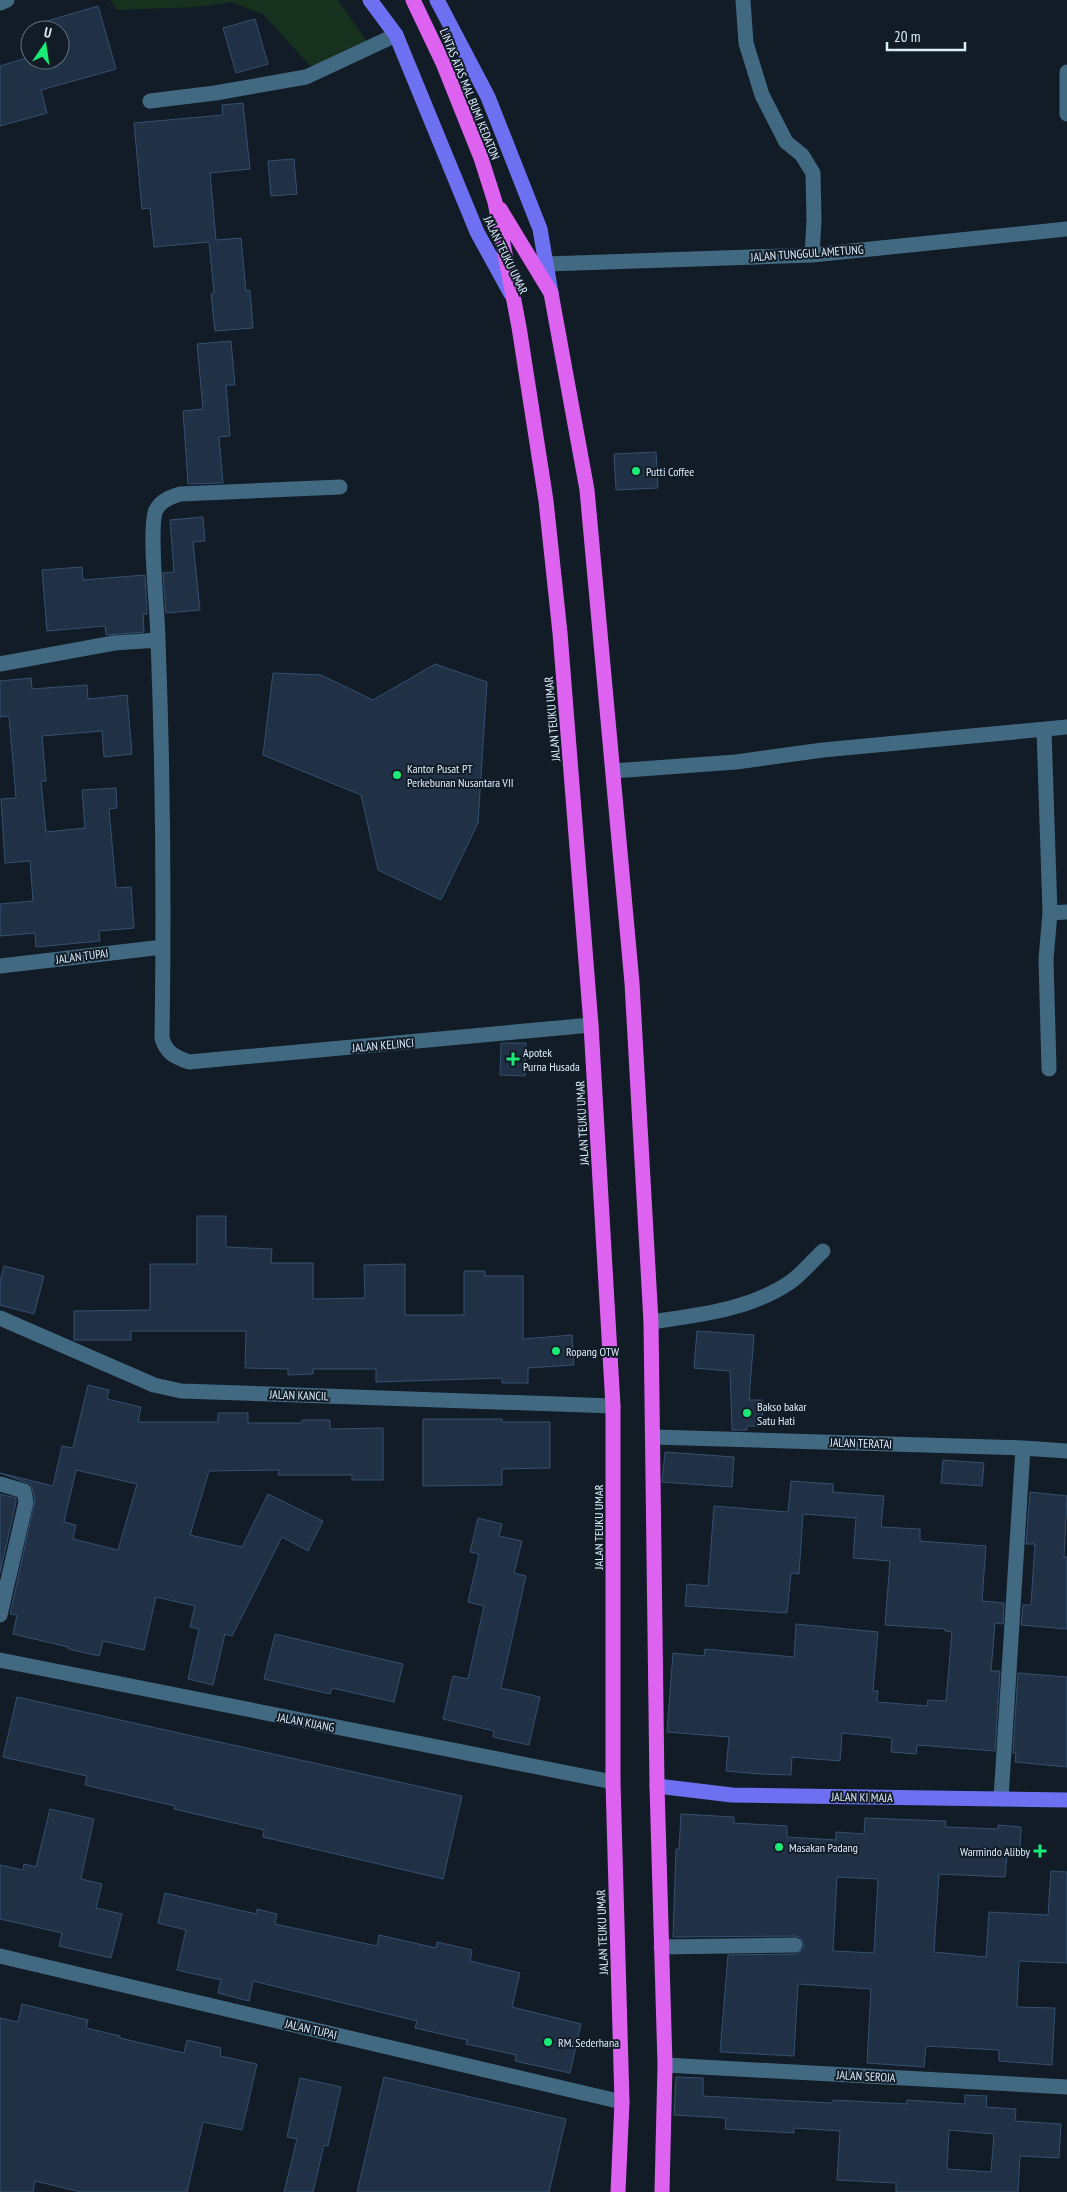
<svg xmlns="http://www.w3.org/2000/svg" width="1067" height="2192" font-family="'PT Sans Narrow',sans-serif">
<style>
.green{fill:#16311e}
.building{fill:#203146;stroke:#345070;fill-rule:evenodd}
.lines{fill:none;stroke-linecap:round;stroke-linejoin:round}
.minor{stroke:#426982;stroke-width:15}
.major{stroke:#6d71f1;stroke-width:15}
.highway{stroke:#dd62f0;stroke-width:15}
.poi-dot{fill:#1aea76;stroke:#121c27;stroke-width:2}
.labels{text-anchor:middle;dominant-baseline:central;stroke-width:4;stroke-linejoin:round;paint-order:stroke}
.street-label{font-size:12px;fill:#dcedfc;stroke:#121c27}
.poi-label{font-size:12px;fill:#dcedfc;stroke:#121c27;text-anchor:start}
</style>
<rect width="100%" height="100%" fill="#121c27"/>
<path class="green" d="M 110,0 L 338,0 L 368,43 L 340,60 L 310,66 L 263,14 L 231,2 L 197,7 L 117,10 Z"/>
<path class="building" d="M 98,6 L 116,69 L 41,90 L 47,113 L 0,126 L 0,66 L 30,57 L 30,60 L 60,60 L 60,30 L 49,30 L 47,21 Z
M 255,19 L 268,64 L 236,73 L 223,28 Z
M 243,103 L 250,169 L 210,173 L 216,240 L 241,238 L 246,291 L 250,290 L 253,328 L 215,331 L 211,294 L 214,293 L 209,242 L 154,247 L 150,208 L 142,209 L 134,123 L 223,115 L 222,105 Z
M 294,159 L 297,194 L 271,196 L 268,161 Z
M 231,341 L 235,385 L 226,385 L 230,436 L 219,437 L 223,483 L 188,484 L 183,411 L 203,409 L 197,344 Z
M 656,452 L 658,488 L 616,490 L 614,454 Z
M 203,517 L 205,541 L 193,542 L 200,610 L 166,613 L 163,573 L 174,572 L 170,520 Z
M 82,567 L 83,580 L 145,575 L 147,614 L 143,614 L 144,632 L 106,635 L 105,626 L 47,631 L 42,570 Z
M 435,664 L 487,682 L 478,823 L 441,900 L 378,870 L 361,795 L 263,755 L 273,673 L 321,675 L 373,700 Z
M 31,678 L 32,689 L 87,685 L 88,699 L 127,695 L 132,754 L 104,757 L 102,731 L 42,736 L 46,781 L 41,781 L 46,832 L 85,828 L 82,790 L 116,788 L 117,808 L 109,809 L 116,888 L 131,887 L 134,928 L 99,931 L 100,941 L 36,947 L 35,933 L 0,936 L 0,904 L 33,901 L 30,861 L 5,863 L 1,799 L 16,798 L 9,716 L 0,717 L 0,681 Z
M 501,1043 L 526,1043 L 525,1076 L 500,1075 Z
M 197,1216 L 226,1216 L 226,1247 L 272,1249 L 271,1263 L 313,1263 L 313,1299 L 365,1298 L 364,1265 L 405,1264 L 405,1315 L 464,1315 L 464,1271 L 485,1271 L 485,1276 L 523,1276 L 523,1339 L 572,1335 L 574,1365 L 528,1368 L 528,1383 L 502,1383 L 502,1378 L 376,1382 L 376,1369 L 313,1369 L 313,1374 L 288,1375 L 288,1369 L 245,1368 L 246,1331 L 131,1331 L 131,1340 L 74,1340 L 74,1311 L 150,1310 L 150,1264 L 197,1264 Z
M 4,1266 L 44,1276 L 34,1314 L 0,1305 L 0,1282 Z
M 697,1331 L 754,1335 L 749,1400 L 762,1400 L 763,1426 L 747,1426 L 747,1430 L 732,1430 L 730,1371 L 694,1368 Z
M 88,1385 L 109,1390 L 107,1399 L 141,1407 L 138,1422 L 218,1422 L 218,1413 L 248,1413 L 248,1423 L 302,1423 L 302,1420 L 330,1420 L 330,1429 L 383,1428 L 383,1480 L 352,1480 L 352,1475 L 278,1475 L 280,1470 L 209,1471 L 190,1535 L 242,1547 L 268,1494 L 323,1521 L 308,1551 L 282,1537 L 232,1636 L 225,1634 L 213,1685 L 188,1679 L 199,1629 L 190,1627 L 195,1606 L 156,1597 L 144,1650 L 103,1641 L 99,1656 L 68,1649 L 68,1647 L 13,1634 L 17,1615 L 10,1614 L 35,1500 L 31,1484 L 0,1473 L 53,1486 L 62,1446 L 73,1448 ZM 76,1470 L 137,1484 L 118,1550 L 73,1539 L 76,1525 L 64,1522 Z
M 423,1419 L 502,1419 L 502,1422 L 550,1422 L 550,1468 L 502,1469 L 502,1485 L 423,1486 Z
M 665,1452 L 734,1457 L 732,1487 L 662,1482 Z
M 943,1460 L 984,1463 L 982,1486 L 941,1483 Z
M 791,1481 L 833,1484 L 833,1492 L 884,1496 L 881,1527 L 920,1529 L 920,1541 L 986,1546 L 982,1601 L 1004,1603 L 1003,1624 L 995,1623 L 991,1671 L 1000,1671 L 995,1751 L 917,1745 L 916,1754 L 891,1752 L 892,1738 L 842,1733 L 840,1761 L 792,1757 L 791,1775 L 760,1774 L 726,1771 L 729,1737 L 667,1732 L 673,1653 L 704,1656 L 705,1649 L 794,1657 L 796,1624 L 878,1632 L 873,1691 L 878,1691 L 877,1702 L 927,1706 L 928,1700 L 946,1701 L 952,1632 L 945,1631 L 945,1629 L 885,1625 L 890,1561 L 853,1558 L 856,1518 L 803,1514 L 799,1574 L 791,1573 L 787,1613 L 685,1606 L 687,1584 L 708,1586 L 714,1506 L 788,1512 Z
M 1030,1492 L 1067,1496 L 1064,1557 L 1067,1557 L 1067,1629 L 1021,1625 L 1023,1605 L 1031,1605 L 1035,1544 L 1026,1544 Z
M 0,1494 L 16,1498 L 16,1502 L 0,1573 Z
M 478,1518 L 502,1524 L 499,1536 L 522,1541 L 514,1573 L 526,1576 L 501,1688 L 540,1697 L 529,1745 L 493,1737 L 494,1731 L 443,1719 L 453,1676 L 468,1679 L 484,1606 L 468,1602 L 479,1554 L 470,1552 Z
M 275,1634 L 403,1664 L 394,1702 L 332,1688 L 330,1694 L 264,1679 Z
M 1018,1673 L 1067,1677 L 1067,1767 L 1015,1762 L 1016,1753 L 1013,1753 Z
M 17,1697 L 462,1796 L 443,1879 L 263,1837 L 264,1830 L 174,1809 L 175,1806 L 85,1785 L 87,1776 L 3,1757 Z
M 50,1809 L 94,1819 L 81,1879 L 102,1884 L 96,1908 L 122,1914 L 111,1958 L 59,1946 L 62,1933 L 0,1919 L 0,1865 L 23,1870 L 24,1864 L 36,1867 Z
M 681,1814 L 734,1817 L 734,1823 L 787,1826 L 787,1837 L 836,1840 L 836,1832 L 864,1834 L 865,1818 L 946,1821 L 945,1827 L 998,1829 L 998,1825 L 1021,1827 L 1020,1855 L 1007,1854 L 1005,1877 L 939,1874 L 934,1952 L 986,1957 L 989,1912 L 1048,1915 L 1051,1871 L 1067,1872 L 1067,1963 L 1019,1961 L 1017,2007 L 1055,2008 L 1052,2065 L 999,2061 L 999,2050 L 926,2046 L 924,2067 L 867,2063 L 871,1989 L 798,1984 L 794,2056 L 720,2052 L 728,1955 L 795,1954 L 803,1950 L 804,1944 L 800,1937 L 795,1936 L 673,1937 L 676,1849 L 679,1849 ZM 837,1877 L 878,1879 L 874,1953 L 833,1951 Z
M 165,1893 L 256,1914 L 257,1909 L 277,1914 L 275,1924 L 377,1946 L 379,1935 L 436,1948 L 437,1942 L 472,1950 L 470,1961 L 520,1973 L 512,2007 L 581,2024 L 570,2073 L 515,2061 L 516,2055 L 466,2044 L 467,2040 L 415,2028 L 417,2021 L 253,1981 L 249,2001 L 218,1993 L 221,1980 L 177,1970 L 186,1930 L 158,1923 Z
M 22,2004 L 88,2020 L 86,2028 L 120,2036 L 120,2038 L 184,2053 L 187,2040 L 221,2048 L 220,2056 L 257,2064 L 242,2130 L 203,2122 L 187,2192 L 81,2192 L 35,2181 L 33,2192 L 0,2192 L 0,2018 L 18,2022 Z
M 384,2077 L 566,2119 L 549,2192 L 357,2192 Z
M 676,2077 L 703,2078 L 703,2096 L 832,2103 L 833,2100 L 907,2104 L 907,2100 L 965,2104 L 965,2095 L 987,2096 L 986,2107 L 1016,2109 L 1015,2121 L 1061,2124 L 1059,2158 L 1020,2156 L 1018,2192 L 896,2192 L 896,2183 L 837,2180 L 840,2131 L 794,2128 L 794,2133 L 725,2129 L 726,2118 L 674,2115 ZM 949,2130 L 994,2134 L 991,2172 L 947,2169 Z
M 300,2078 L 341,2087 L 328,2146 L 324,2145 L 313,2192 L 284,2192 L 297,2139 L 287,2137 Z"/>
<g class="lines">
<path class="minor" d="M 743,0 L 746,43 L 762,95 L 786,142 L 802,155 L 813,173 L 814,221 L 812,255
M 0,3 L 7,0
M 1067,72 L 1067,114
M 150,101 L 215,93 L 306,77 L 396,35
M 546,264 L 812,255 L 1067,229
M 340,487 L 180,494 C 171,497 161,500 156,510 C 148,527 158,615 158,639 C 163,771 164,905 162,1038 C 166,1053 175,1057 189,1062 L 591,1025
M 0,664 L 114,643 L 158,640
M 1044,730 L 1050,913 L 1046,959 L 1049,1069
M 613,771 L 736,762 L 823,750 L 1067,727
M 1050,913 L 1067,912
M 0,966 L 163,947
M 0,1318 L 154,1385 L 181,1391 L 613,1406
M 651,1322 C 699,1315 748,1310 789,1283 C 801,1275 812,1261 823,1251
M 654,1437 L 1023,1448 L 1067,1451
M 0,1484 L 24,1491 L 26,1502 L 0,1615
M 0,1660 L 613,1782
M 1001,1799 L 1023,1448
M 661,1947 L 795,1945
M 0,1956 L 622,2102
M 665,2065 L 1067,2087"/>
<path class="major" d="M 370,0 L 396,35 L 477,232 L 511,294
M 437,0 L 488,97 L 540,229 L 551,293
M 657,1786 L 732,1795 L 1067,1800"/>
<path class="highway" d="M 413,0 L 443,63 L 481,158 L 495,202 L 519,327 L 546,501 L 560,633 L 591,1025 L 613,1406 L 613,1782 L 622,2102 L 618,2192
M 500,209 L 551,293 L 587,490 L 632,983 L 651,1322 L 657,1786 L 665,2065 L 662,2192"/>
</g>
<g class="poi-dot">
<circle cx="636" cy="471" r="5"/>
<circle cx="397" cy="775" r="5"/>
<path d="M510.5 1051.5h5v5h5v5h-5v5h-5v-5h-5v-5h5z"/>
<circle cx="556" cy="1351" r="5"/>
<circle cx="747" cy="1413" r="5"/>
<circle cx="779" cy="1847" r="5"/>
<path d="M1037.5 1843.5h5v5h5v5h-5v5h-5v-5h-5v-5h5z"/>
<circle cx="548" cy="2042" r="5"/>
</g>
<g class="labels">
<g class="street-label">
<text transform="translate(470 94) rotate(68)">LINTAS ATAS MAL BUMI KEDATON</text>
<text transform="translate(807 253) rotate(-4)">JALAN TUNGGUL AMETUNG</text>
<text transform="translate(506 255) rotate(64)">JALAN TEUKU UMAR</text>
<text transform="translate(552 719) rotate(-95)">JALAN TEUKU UMAR</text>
<text transform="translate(82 956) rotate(-7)">JALAN TUPAI</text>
<text transform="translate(383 1045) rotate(-5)">JALAN KELINCI</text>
<text transform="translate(582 1123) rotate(-93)">JALAN TEUKU UMAR</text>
<text transform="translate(299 1395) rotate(2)">JALAN KANCIL</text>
<text transform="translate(861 1443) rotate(2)">JALAN TERATAI</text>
<text transform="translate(598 1527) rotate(-90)">JALAN TEUKU UMAR</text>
<text transform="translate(306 1722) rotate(11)">JALAN KIJANG</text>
<text transform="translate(862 1797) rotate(1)">JALAN KI MAJA</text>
<text transform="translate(602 1932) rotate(-92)">JALAN TEUKU UMAR</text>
<text transform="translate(311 2029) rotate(13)">JALAN TUPAI</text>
<text transform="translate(866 2076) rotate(3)">JALAN SEROJA</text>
</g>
<g class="poi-label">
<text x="646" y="471">Putti Coffee</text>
<text x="407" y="768">Kantor Pusat PT<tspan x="407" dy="14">Perkebunan Nusantara VII</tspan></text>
<text x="523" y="1052">Apotek<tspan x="523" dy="14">Purna Husada</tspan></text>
<text x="566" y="1351">Ropang OTW</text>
<text x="757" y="1406">Bakso bakar<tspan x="757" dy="14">Satu Hati</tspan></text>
<text x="789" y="1847">Masakan Padang</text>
<text x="1030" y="1851" text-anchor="end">Warmindo Alibby</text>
<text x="558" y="2042">RM. Sederhana</text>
</g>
</g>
<g transform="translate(45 45) rotate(13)"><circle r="24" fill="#121c27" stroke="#63707c"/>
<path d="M0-4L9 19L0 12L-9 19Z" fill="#1aea76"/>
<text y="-8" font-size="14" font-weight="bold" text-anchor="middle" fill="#dcedfc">U</text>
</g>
<path d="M887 42v8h78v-8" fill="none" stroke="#dcedfc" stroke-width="2.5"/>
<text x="894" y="42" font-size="15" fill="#dcedfc" stroke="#121c27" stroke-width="4" paint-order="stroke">20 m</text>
</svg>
